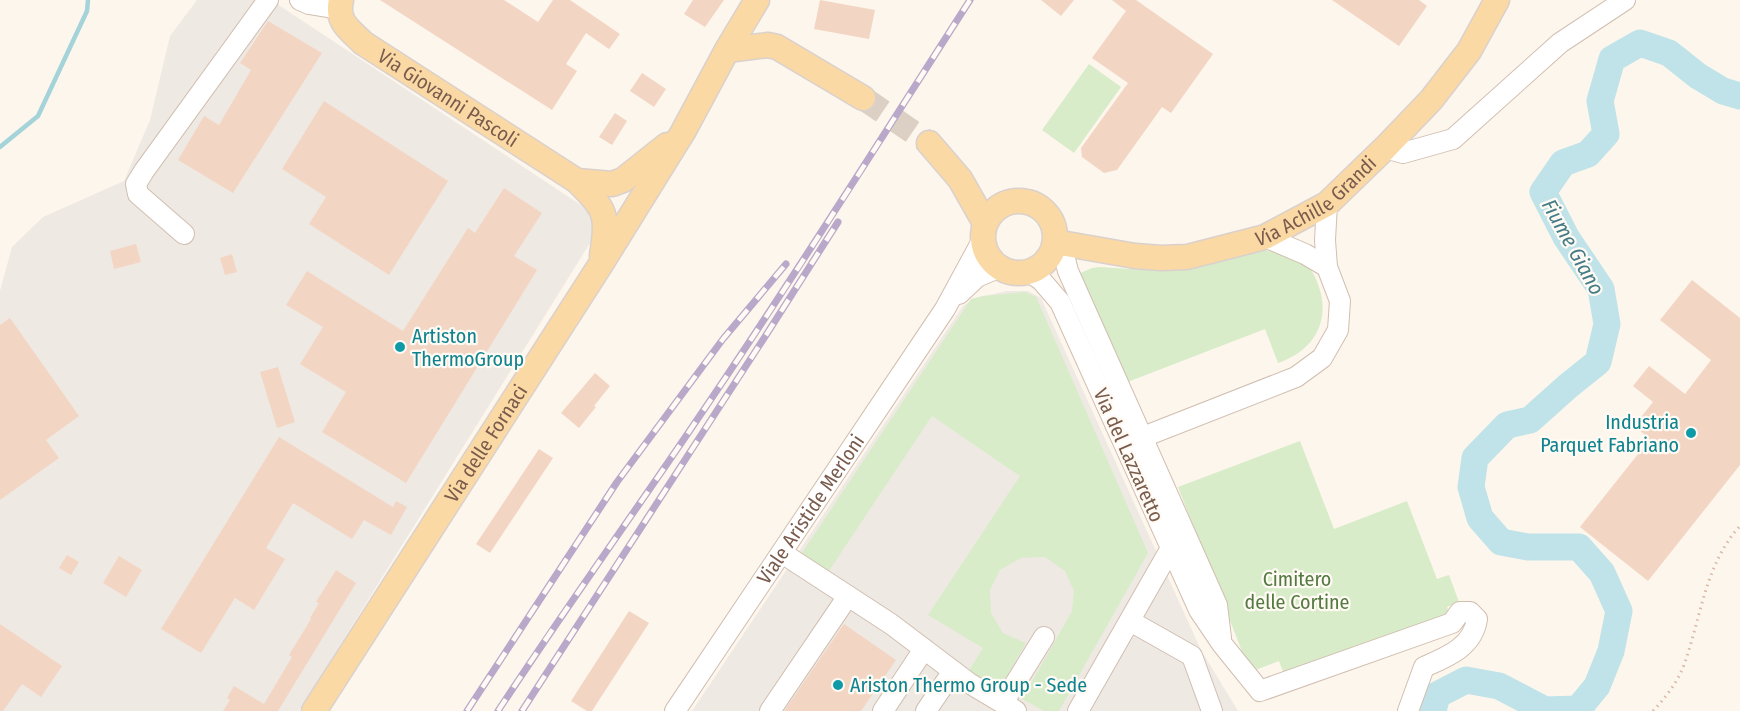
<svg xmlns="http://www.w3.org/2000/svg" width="1740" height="711" font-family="'Fira Sans Condensed',sans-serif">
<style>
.industrial{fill:#efe9e4}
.green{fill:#d8ecc9}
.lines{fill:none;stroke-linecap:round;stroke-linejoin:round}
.stream{stroke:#a5d3da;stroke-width:4.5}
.river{stroke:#bfe3e8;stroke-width:27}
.building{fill:#f3d5c3}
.major-tunnel{stroke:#dcd0c4;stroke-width:24;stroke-dasharray:24 12;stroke-linecap:butt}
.minor-casing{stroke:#d1beb0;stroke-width:22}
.major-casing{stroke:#dad1cd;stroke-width:27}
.path{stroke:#d9b8a5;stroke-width:3;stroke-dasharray:1.5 4.5;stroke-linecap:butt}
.minor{stroke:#fff;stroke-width:20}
.major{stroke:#fbd9a5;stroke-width:24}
.rail-casing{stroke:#b9a8c9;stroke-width:7}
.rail{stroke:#fffaf3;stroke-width:4.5;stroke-dasharray:14;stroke-linecap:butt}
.culture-dot{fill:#0f9aa8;stroke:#fffaf3;stroke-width:2}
.labels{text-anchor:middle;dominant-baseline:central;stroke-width:4.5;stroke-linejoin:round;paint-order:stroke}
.street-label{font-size:20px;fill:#7a5c4d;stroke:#fffaf3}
.culture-label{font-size:20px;fill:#0d838f;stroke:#fffaf3;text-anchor:start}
.park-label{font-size:20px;fill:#537a41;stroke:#fffaf3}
.water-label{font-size:21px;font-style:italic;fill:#437c86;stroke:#fffaf3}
</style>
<rect width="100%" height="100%" fill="#fdf6ec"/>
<path class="industrial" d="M 197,0 L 271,0 L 590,211 L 594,222 L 590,243 L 299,711 L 0,711 L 0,291 L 12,247 L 43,217 L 124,181 L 150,120 L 170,36 Z
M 1007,291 L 1028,291 L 1041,298 L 1201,650 L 1238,711 L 692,711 L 963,306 L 975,298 Z"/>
<path class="green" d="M 1089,64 L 1121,87 L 1074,153 L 1042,130 Z
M 1260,250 C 1270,250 1277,253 1287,256 C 1292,258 1299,260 1304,263 C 1312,269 1316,278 1319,287 C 1331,323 1312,352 1278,363 L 1265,329 L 1125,383 L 1078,274 L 1092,268 L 1099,267 L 1147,270 L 1197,268 Z
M 1025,292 L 1036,297 L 1041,308 L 1148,553 L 1059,711 L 1044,711 L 1022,699 L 1072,611 L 1074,591 L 1065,571 L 1045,557 L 1021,558 L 1000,570 L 990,590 L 991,613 L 1003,633 L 1026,643 L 999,689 L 968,672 L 983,648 L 928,615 L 1020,476 L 932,416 L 827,574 L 800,556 L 971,299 L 983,296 Z
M 1300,441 L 1334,529 L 1407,501 L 1437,579 L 1449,575 L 1459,602 L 1447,607 L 1450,616 L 1286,679 L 1279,661 L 1250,672 L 1178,487 Z"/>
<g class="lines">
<path class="stream" d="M 0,147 L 38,116 L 87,11 L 88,0"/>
<path class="river" d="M 1433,711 L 1437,695 L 1466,680 L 1499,686 L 1545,710 L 1578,709 L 1597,686 L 1611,651 L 1619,611 L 1602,573 L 1579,547 L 1528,547 L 1501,542 L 1480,518 L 1471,487 L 1475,458 L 1507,425 L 1530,420 L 1568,386 L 1598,362 L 1607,324 L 1601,289 L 1566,237 L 1543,192 L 1563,163 L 1588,154 L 1606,134 L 1600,101 L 1612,59 L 1640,43 L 1669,53 L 1698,76 L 1723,91 L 1740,96"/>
</g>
<path class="building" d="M 380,0 L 504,0 L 538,22 L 553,0 L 570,0 L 620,34 L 609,49 L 586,33 L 566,64 L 577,71 L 552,110 Z
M 693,0 L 724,0 L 705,27 L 684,14 Z
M 820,0 L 875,10 L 869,39 L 814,29 Z
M 1041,0 L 1074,0 L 1061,16 Z
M 1112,0 L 1136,0 L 1213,54 L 1171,113 L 1162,107 L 1117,170 L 1104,173 L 1082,157 L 1081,148 L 1128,83 L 1092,58 L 1126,11 Z
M 1332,0 L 1419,0 L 1427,6 L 1399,46 Z
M 268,21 L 322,53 L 233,193 L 178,160 L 204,116 L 219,125 L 251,70 L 240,63 Z
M 642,73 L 666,89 L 654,107 L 630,91 Z
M 324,101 L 448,181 L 389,275 L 309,224 L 326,197 L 282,169 Z
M 615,113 L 627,121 L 612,145 L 599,137 Z
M 504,188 L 542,213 L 514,256 L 537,270 L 406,483 L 322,432 L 346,392 L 300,364 L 323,327 L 286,305 L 307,271 L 403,331 L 468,228 L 475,233 Z
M 136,244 L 141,262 L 114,269 L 110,251 Z
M 232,254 L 237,272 L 225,275 L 220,258 Z
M 1692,280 L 1740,318 L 1740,465 L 1648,581 L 1580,527 L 1650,439 L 1634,426 L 1653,402 L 1633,386 L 1649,366 L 1685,394 L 1711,360 L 1660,320 Z
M 10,318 L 79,416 L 46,440 L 59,458 L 0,500 L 0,325 Z
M 278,367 L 295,422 L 277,428 L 260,372 Z
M 595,373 L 610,386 L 594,406 L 596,407 L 579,428 L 561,413 Z
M 279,437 L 393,507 L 396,501 L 407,507 L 391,535 L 364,520 L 352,539 L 293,503 L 266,548 L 285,559 L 254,610 L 235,598 L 201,653 L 161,629 Z
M 539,449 L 553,458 L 490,553 L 476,544 Z
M 67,555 L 79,562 L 71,575 L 59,568 Z
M 119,556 L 142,570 L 126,597 L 103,583 Z
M 336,570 L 356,583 L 278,711 L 223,711 L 230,700 L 227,698 L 234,686 L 264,704 L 292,657 L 289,655 L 311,619 L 310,618 L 319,603 L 316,602 Z
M 629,611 L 649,623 L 592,711 L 587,711 L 571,701 Z
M 0,624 L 62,666 L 41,697 L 22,684 L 3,711 L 0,711 Z
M 844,624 L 896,660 L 861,711 L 784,711 Z"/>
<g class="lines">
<path class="major-tunnel" d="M 863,98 L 929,143"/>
<g class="minor-casing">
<g id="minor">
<path d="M 300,0 L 309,4 L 339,9"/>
<path d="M 1385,148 L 1403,153 L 1453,139 L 1560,43 L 1625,0"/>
<path d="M 184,234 L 138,194 L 136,184 L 144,171 L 268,0"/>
<path d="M 1265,237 L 1305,254 L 1327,267"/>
<path d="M 1061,244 L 1068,271 L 1217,605 L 1221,638"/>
<path d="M 1029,272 L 1041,280 L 1060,302 L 1199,610 L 1222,644 L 1260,691 L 1452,623 L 1460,612 L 1470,612 L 1477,619 C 1473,647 1447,657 1424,667 L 1408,711"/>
<path d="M 959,294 L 977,277 L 1000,267"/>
<path d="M 1143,437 L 1296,377 L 1322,358 L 1338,330 L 1340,301 L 1327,267 L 1325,240 L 1327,204"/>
<path d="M 782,553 L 891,624 L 969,683 L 1016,711"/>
<path d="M 1130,621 L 1192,656 L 1212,711"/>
<path d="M 1003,703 L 1044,637"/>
<path id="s1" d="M 675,711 L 945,309 L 983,239"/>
<path d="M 770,711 L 848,596"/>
<path d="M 883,711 L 924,649"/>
<path d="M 926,711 L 953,671"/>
<path d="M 1078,711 L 1171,548"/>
</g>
</g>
<g class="major-casing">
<g id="major">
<path id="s2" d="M 341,0 C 336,22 349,29 363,43 L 577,181 C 607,211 608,214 602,256"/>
<path d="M 727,50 L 768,45 L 777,47 L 863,98"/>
<path d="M 929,143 L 960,179 L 985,223"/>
<path d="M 577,181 L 612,184 L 623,180 L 667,145"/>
<circle cx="1019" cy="237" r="36"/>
<path id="s3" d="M 1055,242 L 1135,256 L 1161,258 L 1187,257 L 1265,237 L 1327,204 L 1385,148 L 1431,100 L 1469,51 L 1497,0"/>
<path id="s4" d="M 314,711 L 601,264 L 683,132 L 727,50 L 757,0"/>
</g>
</g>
<path class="path" d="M 1653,711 C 1666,697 1677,683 1684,665 C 1701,618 1705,564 1740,526"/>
<use href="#minor" class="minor"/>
<use href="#major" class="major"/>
<g class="rail-casing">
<path id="rail" d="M 467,711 L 617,482 L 723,339 L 786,264
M 498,711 C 564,610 635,512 703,411 C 795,276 882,137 970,0
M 522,711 L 768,332 L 838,222"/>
</g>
<use href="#rail" class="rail"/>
</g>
<g class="culture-dot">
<circle cx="400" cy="347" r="6"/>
<circle cx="1691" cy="433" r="6"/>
<circle cx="838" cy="685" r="6"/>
</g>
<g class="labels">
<g class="street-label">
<text stroke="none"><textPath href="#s2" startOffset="153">Via Giovanni Pascoli</textPath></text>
<text stroke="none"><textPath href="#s3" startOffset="276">Via Achille Grandi</textPath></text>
<text stroke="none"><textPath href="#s4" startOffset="318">Via delle Fornaci</textPath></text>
<text transform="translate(1129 455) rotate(66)">Via del Lazzaretto</text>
<text stroke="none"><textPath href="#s1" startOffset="243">Viale Aristide Merloni</textPath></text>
</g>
<g class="culture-label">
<text x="412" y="336">Artiston<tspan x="412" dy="23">ThermoGroup</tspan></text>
<text x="1679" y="422" text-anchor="end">Industria<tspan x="1679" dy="23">Parquet Fabriano</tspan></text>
<text x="850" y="685">Ariston Thermo Group - Sede</text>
</g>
<g class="park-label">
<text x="1297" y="579">Cimitero<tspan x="1297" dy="23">delle Cortine</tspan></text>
</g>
<g class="water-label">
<text transform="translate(1573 247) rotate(61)">Fiume Giano</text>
</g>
</g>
</svg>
